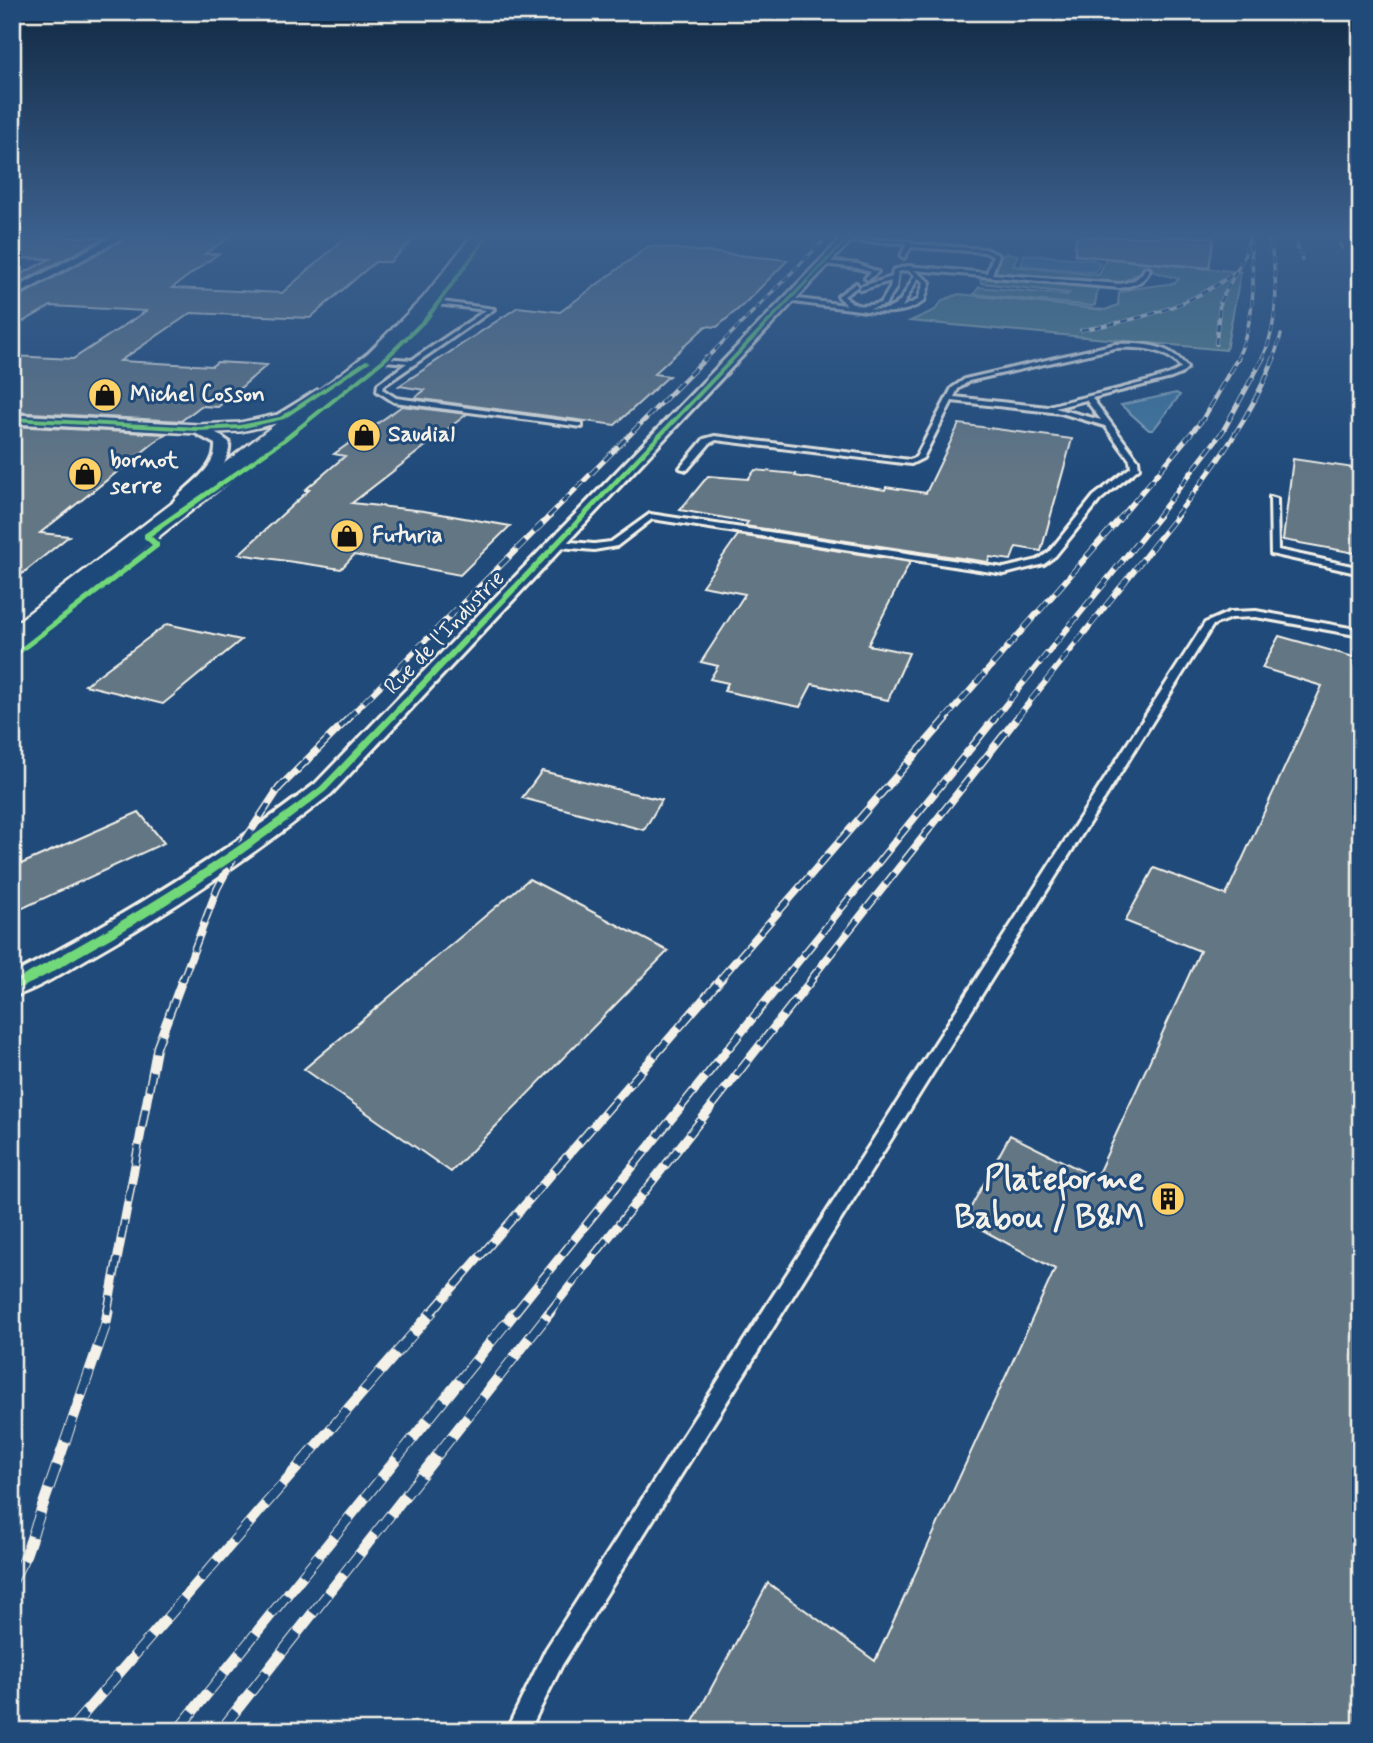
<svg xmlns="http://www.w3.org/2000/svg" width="1373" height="1743" font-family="Mynerve,sans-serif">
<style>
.green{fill:#588288;stroke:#a6bab8;stroke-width:2}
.water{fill:#41769d;stroke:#89a7bb;stroke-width:2}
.building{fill:#637684;stroke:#f4f1e8;stroke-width:2}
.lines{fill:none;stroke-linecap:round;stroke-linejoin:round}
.service-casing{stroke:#f4f1e8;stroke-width:6}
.minor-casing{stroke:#f4f1e8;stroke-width:6}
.secondary-casing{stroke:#f4f1e8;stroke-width:5}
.service{fill:#1f4a7a;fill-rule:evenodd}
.minor{fill:#1f4a7a;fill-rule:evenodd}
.secondary{fill:#1f4a7a;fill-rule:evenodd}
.rail-far5-casing{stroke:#f4f1e8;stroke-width:3.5}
.rail-far4-casing{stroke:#f4f1e8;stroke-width:5}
.rail-far3-casing{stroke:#f4f1e8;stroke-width:6}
.rail-far2-casing{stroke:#f4f1e8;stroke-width:8}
.rail-far1-casing{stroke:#f4f1e8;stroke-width:9}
.rail-casing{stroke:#f4f1e8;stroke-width:11}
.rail-far5{stroke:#1f4a7a;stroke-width:2.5;stroke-dasharray:7;stroke-linecap:butt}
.rail-far4{stroke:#1f4a7a;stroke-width:3.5;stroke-dasharray:10;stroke-linecap:butt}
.rail-far3{stroke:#1f4a7a;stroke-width:4.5;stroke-dasharray:12;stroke-linecap:butt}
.rail-far2{stroke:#1f4a7a;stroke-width:5;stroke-dasharray:15;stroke-linecap:butt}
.rail-far1{stroke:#1f4a7a;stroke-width:6;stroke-dasharray:19;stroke-linecap:butt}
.rail{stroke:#1f4a7a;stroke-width:9;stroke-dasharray:25;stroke-linecap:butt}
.cycleway-casing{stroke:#1f4a7a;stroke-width:5}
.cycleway{fill:#71d979;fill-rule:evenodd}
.labels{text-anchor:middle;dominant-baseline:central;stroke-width:6;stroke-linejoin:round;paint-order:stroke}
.far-poi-label{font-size:23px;font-weight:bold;fill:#f4f1e8;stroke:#1f4a7a;text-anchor:start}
.far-street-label{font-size:23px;fill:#f4f1e8;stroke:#1f4a7a}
.near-poi-label{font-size:33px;font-weight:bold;fill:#f4f1e8;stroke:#1f4a7a;text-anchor:end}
</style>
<rect width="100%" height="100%" fill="#1f4a7a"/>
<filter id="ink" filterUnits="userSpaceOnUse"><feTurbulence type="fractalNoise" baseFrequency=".0143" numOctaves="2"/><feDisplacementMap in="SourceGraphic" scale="14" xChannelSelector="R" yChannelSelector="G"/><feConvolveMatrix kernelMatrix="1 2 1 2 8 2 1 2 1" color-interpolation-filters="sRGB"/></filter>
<g filter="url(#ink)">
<path class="green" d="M 1006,253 L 1018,255 L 1013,266 L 1099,275 L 1106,259 L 1241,272 L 1226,350 L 910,321 L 935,310 L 943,300 L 959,294 L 1105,310 L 1118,305 L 1119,293 L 1130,289 L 1175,283 L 1179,279 L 1151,271 L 1141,272 L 1120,283 L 996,273 L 1000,257 Z
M 980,278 L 1097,286 L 1098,287 L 1095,305 L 1092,306 L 974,294 L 979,287 L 1067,295 L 1069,293 L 981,283 Z"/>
<path class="water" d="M 1024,254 L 1094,260 L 1100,263 L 1096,271 L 1091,272 L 1021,265 Z
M 1176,393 L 1180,395 L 1153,430 L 1149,430 L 1121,405 Z"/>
<path class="building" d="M 21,237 L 106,237 L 12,287 L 12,279 L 50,259 L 12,258 L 12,241 Z
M 126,237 L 230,237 L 205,254 L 218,254 L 172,288 L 282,293 L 346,237 L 416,237 L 390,262 L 375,262 L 310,318 L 191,313 L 120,361 L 212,366 L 217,362 L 267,365 L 218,407 L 201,406 L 181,421 L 12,412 L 12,356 L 73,359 L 146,311 L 51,306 L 12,328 L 12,300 Z
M 1076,237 L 1214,237 L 1209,268 L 1075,255 Z
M 649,246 L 788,260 L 743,305 L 717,327 L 706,326 L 654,374 L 669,376 L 615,425 L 414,398 L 425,390 L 399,386 L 518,307 L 560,312 Z
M 402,406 L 467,414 L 352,503 L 424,511 L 510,526 L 460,575 L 354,555 L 341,569 L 239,554 L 309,490 L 305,490 L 345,456 L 334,454 Z
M 959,424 L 1072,439 L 1041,551 L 1016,547 L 1011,560 L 990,557 L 988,562 L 745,526 L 748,522 L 680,510 L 708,476 L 748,479 L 755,470 L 796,474 L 795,476 L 885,490 L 886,487 L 926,493 Z
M 12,426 L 165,434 L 40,533 L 69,536 L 12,582 Z
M 1293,459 L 1361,469 L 1361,554 L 1283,540 Z
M 738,535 L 910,562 L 868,645 L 909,653 L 888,700 L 812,684 L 800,707 L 724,691 L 728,683 L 710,679 L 718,666 L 701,662 L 745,594 L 702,586 Z
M 167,624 L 241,640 L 163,704 L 85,685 Z
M 1279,636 L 1361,659 L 1361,1731 L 688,1731 L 768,1583 L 875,1661 L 1055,1269 L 964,1220 L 1010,1135 L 1096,1178 L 1200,951 L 1125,921 L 1154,868 L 1226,895 L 1322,686 L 1262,668 Z
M 542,771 L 632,793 L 662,800 L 644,830 L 522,798 Z
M 139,812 L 164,843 L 12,913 L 12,868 Z
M 529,879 L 668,951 L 451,1172 L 304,1069 Z"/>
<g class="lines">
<g class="service-casing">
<path id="service" d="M 846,239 L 910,241 L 912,244 L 985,249 L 999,255 L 992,274 L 1120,284 C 1132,282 1140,279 1145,268 L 1150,269 C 1144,283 1134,285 1120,288 L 914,270 L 930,282 L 924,301 C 899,319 871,311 843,308 C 825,306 806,304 788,301 L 790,298 L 846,305 L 838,296 L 856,283 L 858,286 L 844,296 C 856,309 865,306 881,303 L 890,288 L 891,281 L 861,290 L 859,287 L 892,277 L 893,270 L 908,266 L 987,273 L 993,256 L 984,252 L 911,247 L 904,258 L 901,256 L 907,243 L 844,241 ZM 907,270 L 915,275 C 900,300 901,312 869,309 L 885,305 L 896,288 L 898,272 ZM 918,278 L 924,282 L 918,300 L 902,307 Z
M 825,261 L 858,264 L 878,272 L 868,280 L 865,278 L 871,272 L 857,268 L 823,264 Z
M 427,300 L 494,309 L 383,386 L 382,389 L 396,398 L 579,423 L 582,423 L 582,427 L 394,402 L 377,391 L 378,384 L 407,363 L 385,361 L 383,358 L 412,360 L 486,310 L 429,303 Z
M 1115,344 C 1142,343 1171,344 1187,368 L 1181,374 L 1171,378 L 1092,398 L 1138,460 L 1139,468 L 1100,500 L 1055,556 L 1044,564 L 1004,574 L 652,519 L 617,546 L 594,550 L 559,547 L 555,544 L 559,541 L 594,544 L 611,542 L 650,514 L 1004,568 L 1038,560 L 1049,552 L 1094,496 L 1131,467 L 1130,460 L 1105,426 L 1061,413 L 952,401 L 923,458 L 911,464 L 716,440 L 710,443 L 687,470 L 680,468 L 704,439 L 715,436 L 910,460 L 916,457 L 952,388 L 965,379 ZM 1115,348 C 1138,347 1166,347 1181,368 C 1169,380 1072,399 1049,406 L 1048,407 L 954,397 L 958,389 L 969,381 ZM 1086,400 L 1101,420 L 1055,408 Z
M 1270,497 L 1277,499 L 1278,550 L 1361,568 L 1361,574 L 1271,554 Z
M 1256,611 L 1361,630 L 1361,636 L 1256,617 L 1231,618 L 1213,625 L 562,1665 L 529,1731 L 506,1731 L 546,1649 L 1205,623 L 1230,612 Z"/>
</g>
<g class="minor-casing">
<path id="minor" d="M 112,237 L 124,237 L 12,298 L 12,290 Z
M 843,237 L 854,237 L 331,794 C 255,854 176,908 93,955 C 67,970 40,988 12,997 L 12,975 C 119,919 220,857 315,784 Z
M 318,390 L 325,394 L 323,397 L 287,421 L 240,431 L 215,432 L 229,442 C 232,463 201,502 181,507 L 173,502 C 187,484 217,470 215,444 L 195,433 L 12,423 L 12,415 L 198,425 L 240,423 L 277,415 Z"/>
</g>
<g class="secondary-casing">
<path id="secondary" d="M 471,237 L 485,237 L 435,304 L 380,361 L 22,645 L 12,647 L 12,626 L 368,353 L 423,298 Z"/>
</g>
<use href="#service" class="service"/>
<use href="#minor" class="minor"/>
<use href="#secondary" class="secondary"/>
<g class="rail-far5-casing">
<path id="rail-far5" d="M 1294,237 L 1302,260
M 1336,237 L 1342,248
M 1081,330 C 1137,320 1188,308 1234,273
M 1216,344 L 1220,302 L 1244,257 L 1249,239
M 705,360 L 827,237
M 1237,360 C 1255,319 1256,280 1249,237
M 1262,360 C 1280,320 1278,279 1269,237
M 1273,360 L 1281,335"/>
</g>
<g class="rail-far4-casing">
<path id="rail-far4" d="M 548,517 L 706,358
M 1121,517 L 1203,419 L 1238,358
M 1157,517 L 1223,431 L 1263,358
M 1175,517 C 1214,468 1251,417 1274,358"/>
</g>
<g class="rail-far3-casing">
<path id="rail-far3" d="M 347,719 L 550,516
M 945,719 L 1122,516
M 994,719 L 1159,516
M 1016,719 L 1177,516"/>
</g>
<g class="rail-far2-casing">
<path id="rail-far2" d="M 183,979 L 217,889 L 235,855 L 279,788 L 349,718
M 720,979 L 947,718
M 784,979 L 995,718
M 811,979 L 1017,718"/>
</g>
<g class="rail-far1-casing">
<path id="rail-far1" d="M 107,1314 L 157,1047 L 183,978
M 430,1314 L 722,978
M 514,1314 L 785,978
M 548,1314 L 813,978"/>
</g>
<g class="rail-casing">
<path id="rail" d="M 12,1582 L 26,1554 L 105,1327 L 108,1312
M 69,1731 L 432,1312
M 177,1731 L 515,1312
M 220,1731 L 550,1312"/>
</g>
<use href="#rail-far5" class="rail-far5"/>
<use href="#rail-far4" class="rail-far4"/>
<use href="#rail-far3" class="rail-far3"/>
<use href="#rail-far2" class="rail-far2"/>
<use href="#rail-far1" class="rail-far1"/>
<use href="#rail" class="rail"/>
<g class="cycleway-casing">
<path id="cycleway" d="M 485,237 L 489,237 L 428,320 L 387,360 L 286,441 L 151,536 L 159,543 L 159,547 L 12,660 L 12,654 L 152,545 L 144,538 L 144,534 L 282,439 L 383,358 L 424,318 Z
M 847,237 L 851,237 L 326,791 C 251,850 172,904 88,951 C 63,965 38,982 12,991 L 12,982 C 120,925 223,861 320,787 Z
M 366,360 L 371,361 L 284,419 L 240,429 L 198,431 L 12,421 L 12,417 L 198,427 L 240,425 L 280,417 Z"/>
</g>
<use href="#cycleway" class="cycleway"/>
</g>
</g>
<linearGradient id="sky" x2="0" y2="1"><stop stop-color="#112943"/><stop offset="0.49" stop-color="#3c608d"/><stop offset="1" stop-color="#3c608d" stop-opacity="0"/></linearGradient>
<rect width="1373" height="481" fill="url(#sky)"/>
<defs>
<g id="shop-disc" transform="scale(1.75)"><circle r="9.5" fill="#ffd166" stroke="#1f4a7a"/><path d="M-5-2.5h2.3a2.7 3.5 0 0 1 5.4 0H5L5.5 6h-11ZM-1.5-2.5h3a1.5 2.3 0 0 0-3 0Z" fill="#111"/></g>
<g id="building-disc" transform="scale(1.75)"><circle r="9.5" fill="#ffd166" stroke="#1f4a7a"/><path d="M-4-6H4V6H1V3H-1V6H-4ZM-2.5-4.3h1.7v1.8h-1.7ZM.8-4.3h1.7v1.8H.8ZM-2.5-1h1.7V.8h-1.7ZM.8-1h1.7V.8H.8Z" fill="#111"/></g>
</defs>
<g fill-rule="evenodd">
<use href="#shop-disc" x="105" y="395"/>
<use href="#shop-disc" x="364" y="435"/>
<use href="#shop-disc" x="85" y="474"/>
<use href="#shop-disc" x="347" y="536"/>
<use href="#building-disc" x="1168" y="1199"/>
</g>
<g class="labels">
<g class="far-poi-label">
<text x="130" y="395">Michel Cosson</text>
<text x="388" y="435">Saudial</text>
<text x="110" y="461">bornot<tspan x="110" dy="26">serre</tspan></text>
<text x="372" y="536">Futuria</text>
</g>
<g class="far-street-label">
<text transform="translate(445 633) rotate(-46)">Rue de l'Industrie</text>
</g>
<g class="near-poi-label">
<text x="1144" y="1180">Plateforme<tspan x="1144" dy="38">Babou / B&amp;M</tspan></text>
</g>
</g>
<rect width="1373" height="1743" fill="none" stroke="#1f4a7a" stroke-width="42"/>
<rect x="21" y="21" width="1331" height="1701" fill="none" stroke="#f4f1e8" stroke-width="2.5" filter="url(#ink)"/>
</svg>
